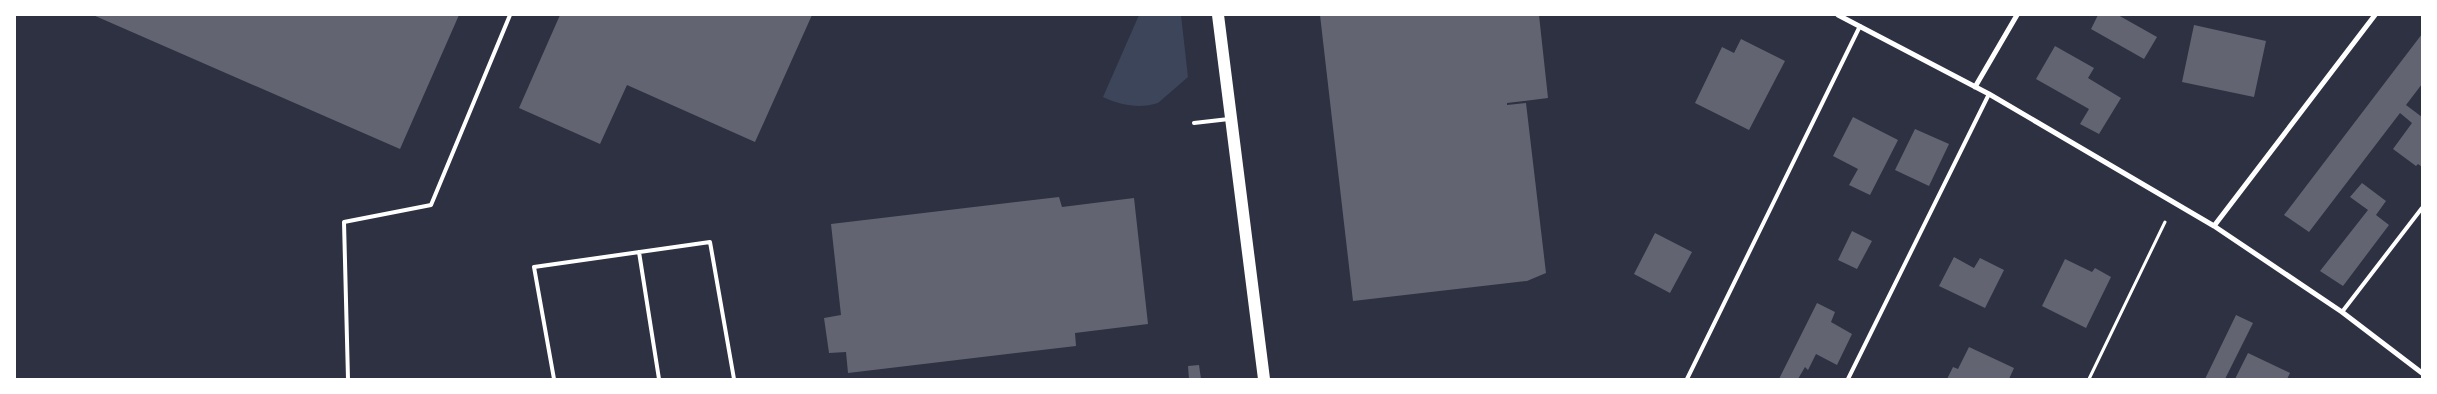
<svg xmlns="http://www.w3.org/2000/svg" width="2437" height="394" font-family="'PT Serif',serif">
<style>
.green{fill:#3c4559}
.building{fill:#626471}
.lines{fill:none;stroke-linecap:round;stroke-linejoin:round}
.path{stroke:#fff;stroke-width:3}
.service{stroke:#fff;stroke-width:4}
.minor{stroke:#fff;stroke-width:5}
.primary{stroke:#fff;stroke-width:12}
</style>
<rect width="100%" height="100%" fill="#2d3142"/>
<path class="green" d="M 1139,15 L 1181,15 L 1188,77 L 1158,103 C 1139,109 1120,105 1103,97 Z"/>
<path class="building" d="M 93,15 L 459,15 L 400,149 Z
M 560,15 L 812,15 L 755,142 L 627,85 L 600,144 L 519,108 Z
M 1320,15 L 1539,15 L 1548,98 L 1507,103 L 1507,105 L 1526,103 L 1546,273 L 1527,281 L 1353,301 Z
M 2098,15 L 2118,15 L 2157,37 L 2144,59 L 2091,29 Z
M 2194,25 L 2266,41 L 2254,97 L 2182,82 Z
M 2422,34 L 2422,84 L 2406,105 L 2422,117 L 2422,167 L 2418,164 L 2416,166 L 2393,149 L 2412,123 L 2400,113 L 2309,232 L 2284,215 Z
M 1741,39 L 1785,61 L 1749,130 L 1695,103 L 1722,47 L 1734,53 Z
M 2055,46 L 2094,68 L 2088,78 L 2121,98 L 2099,134 L 2080,124 L 2089,109 L 2036,79 Z
M 1853,117 L 1898,140 L 1870,195 L 1849,185 L 1858,169 L 1833,156 Z
M 1915,129 L 1949,144 L 1929,186 L 1895,170 Z
M 2362,183 L 2386,201 L 2376,215 L 2389,225 L 2343,286 L 2320,271 L 2368,210 L 2350,197 Z
M 1059,197 L 1062,207 L 1134,198 L 1148,324 L 1075,333 L 1076,346 L 848,373 L 846,352 L 829,353 L 824,318 L 841,315 L 831,224 Z
M 1852,231 L 1872,241 L 1857,269 L 1838,260 Z
M 1655,233 L 1692,252 L 1670,293 L 1634,274 Z
M 1954,257 L 1974,268 L 1980,258 L 2004,270 L 1985,308 L 1939,286 Z
M 2065,259 L 2092,272 L 2095,268 L 2111,277 L 2086,328 L 2042,306 Z
M 1817,303 L 1835,312 L 1831,322 L 1852,334 L 1837,365 L 1816,354 L 1808,370 L 1805,367 L 1798,379 L 1779,379 Z
M 2236,315 L 2253,323 L 2225,379 L 2205,379 Z
M 1969,347 L 2014,368 L 2009,379 L 1947,379 L 1953,367 L 1958,369 Z
M 2248,353 L 2290,373 L 2287,379 L 2235,379 Z
M 1199,365 L 1201,379 L 1189,379 L 1188,366 Z"/>
<g class="lines">
<path class="path" d="M 2089,379 L 2165,222"/>
<path class="service" d="M 1194,123 L 1229,119
M 639,252 L 659,379
M 2342,312 L 2422,208
M 348,379 L 344,222 L 431,205 L 510,15
M 554,379 L 534,267 L 710,242 L 734,379
M 1687,379 L 1860,26
M 1848,379 L 1989,94"/>
<path class="minor" d="M 1838,15 L 1989,94 L 2214,226 L 2342,312 L 2422,373
M 1975,87 L 2017,15
M 2214,226 L 2375,15"/>
<path class="primary" d="M 1218,15 L 1264,379"/>
</g>
<rect width="2437" height="394" fill="none" stroke="#ffffff" stroke-width="32"/>
</svg>
